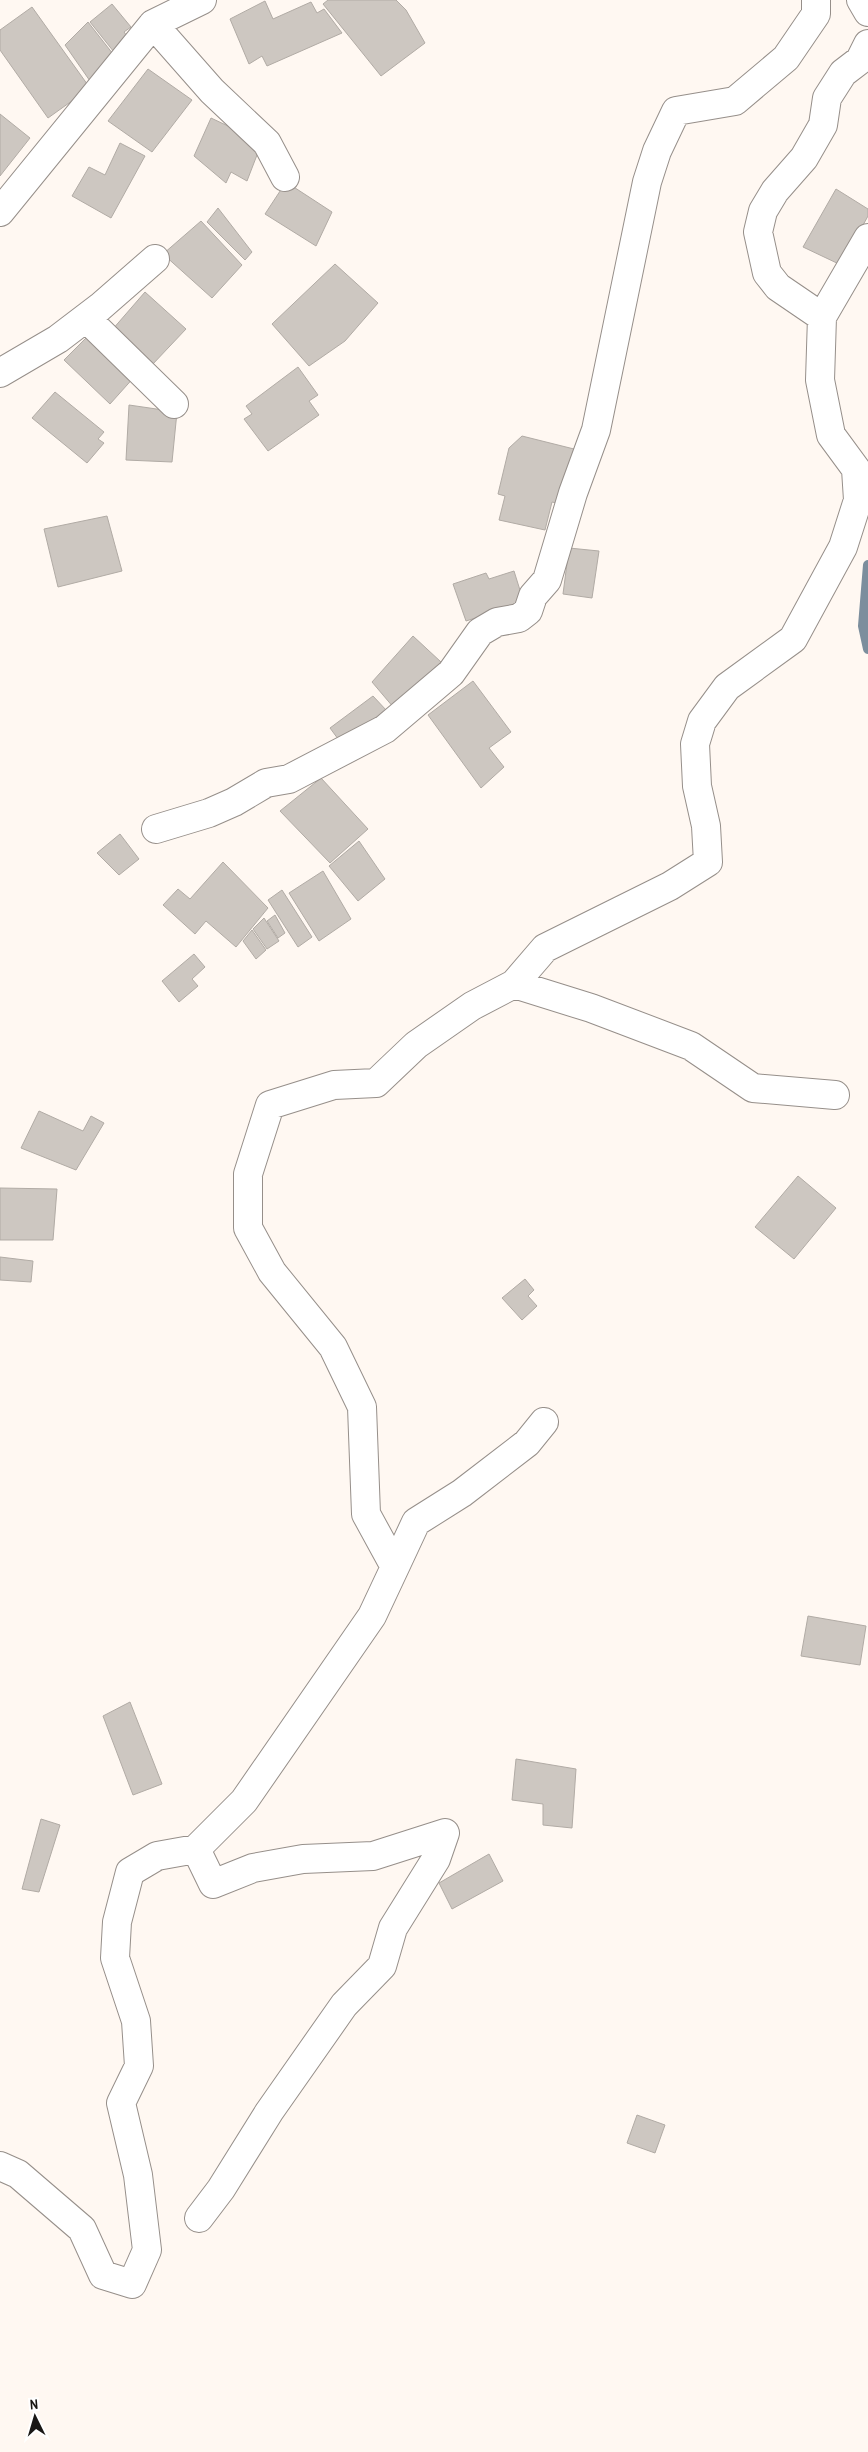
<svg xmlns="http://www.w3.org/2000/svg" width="868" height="2452" font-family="'Archivo Narrow',sans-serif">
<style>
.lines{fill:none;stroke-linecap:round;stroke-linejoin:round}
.stream{stroke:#7c8e9d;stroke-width:10}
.building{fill:#cdc7c1;stroke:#b1aba5}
.minor-casing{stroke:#968f8a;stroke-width:30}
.minor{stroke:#fff;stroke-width:28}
</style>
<rect width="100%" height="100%" fill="#fff8f2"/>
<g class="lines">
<path class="stream" d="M 868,565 L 863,626 L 868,649"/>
</g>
<path class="building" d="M 328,0 L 396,0 L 406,10 L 425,43 L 381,76 L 323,4 Z
M 265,1 L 273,19 L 311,2 L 317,13 L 324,9 L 342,33 L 267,66 L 262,56 L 249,64 L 230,19 Z
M 112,4 L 131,27 L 124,32 L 130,40 L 114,52 L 90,22 Z
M 32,7 L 90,88 L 48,118 L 0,50 L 0,30 Z
M 88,22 L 113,54 L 90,81 L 65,45 Z
M 148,69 L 192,100 L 152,152 L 108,121 Z
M 0,114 L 30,138 L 0,176 Z
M 211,118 L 262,142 L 247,181 L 231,172 L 226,183 L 194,156 Z
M 120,143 L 145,156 L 111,218 L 72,196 L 89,167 L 105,175 Z
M 286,182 L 332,212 L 316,246 L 265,214 Z
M 836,189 L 868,209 L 868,216 L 841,265 L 803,247 Z
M 218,208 L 252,252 L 245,260 L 207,222 Z
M 201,221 L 242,265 L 212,298 L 163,254 Z
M 335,264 L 378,303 L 345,341 L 309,366 L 272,324 Z
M 145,292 L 186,329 L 152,365 L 112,330 Z
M 93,331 L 136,375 L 110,404 L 64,360 Z
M 298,367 L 318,395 L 309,401 L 319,415 L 268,451 L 244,419 L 252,414 L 246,406 Z
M 55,392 L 104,432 L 98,439 L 104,443 L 87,463 L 32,418 Z
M 129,405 L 177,412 L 172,462 L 126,460 Z
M 522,436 L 578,450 L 565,505 L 552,502 L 545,530 L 499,520 L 505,496 L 498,494 L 509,448 Z
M 107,516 L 122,571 L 58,587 L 44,529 Z
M 569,548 L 599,551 L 592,598 L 563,594 Z
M 514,571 L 524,603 L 466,621 L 453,584 L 486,573 L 489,579 Z
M 413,636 L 441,662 L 394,708 L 372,682 Z
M 473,681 L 511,732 L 489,748 L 504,767 L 481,788 L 428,715 Z
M 373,696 L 387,711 L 341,743 L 330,728 Z
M 321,778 L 368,829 L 330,863 L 280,811 Z
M 120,834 L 139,859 L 119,875 L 97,853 Z
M 359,841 L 385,879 L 358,901 L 329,866 Z
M 223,862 L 268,908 L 236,947 L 206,921 L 195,934 L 163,905 L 178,889 L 190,899 Z
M 323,871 L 351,919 L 319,941 L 289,893 Z
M 282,890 L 312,937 L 298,947 L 268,900 Z
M 275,915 L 285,933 L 278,938 L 267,921 Z
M 264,918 L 279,941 L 267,949 L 253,929 Z
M 252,930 L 266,950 L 256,959 L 243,941 Z
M 194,954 L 205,967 L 192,979 L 198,986 L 179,1002 L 162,981 Z
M 39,1111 L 83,1131 L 91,1116 L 104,1123 L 76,1170 L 21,1148 Z
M 798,1176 L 836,1208 L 794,1259 L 755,1227 Z
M 0,1188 L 57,1189 L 53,1240 L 0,1240 Z
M 0,1257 L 33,1261 L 31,1282 L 0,1280 Z
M 525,1279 L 534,1290 L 528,1296 L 537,1306 L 522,1320 L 502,1298 Z
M 808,1616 L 866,1626 L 860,1665 L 801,1656 Z
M 130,1702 L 162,1784 L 133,1795 L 103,1716 Z
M 516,1759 L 576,1769 L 572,1828 L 543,1825 L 543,1804 L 512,1800 Z
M 41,1819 L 60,1825 L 39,1892 L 22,1889 Z
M 489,1854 L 503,1881 L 452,1909 L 439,1883 Z
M 637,2115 L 665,2125 L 655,2153 L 627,2143 Z"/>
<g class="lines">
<g class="minor-casing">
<path id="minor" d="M 861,0 L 868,12
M 153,24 L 212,91 L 267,143 L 285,177
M 0,212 L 153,24 L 202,0
M 822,317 L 778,287 L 767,273 L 758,232 L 763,211 L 775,191 L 804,158 L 823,125 L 827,98 L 843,73 L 860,60 L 868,44
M 86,318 L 174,404
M 0,373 L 58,339 L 100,307 L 155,259
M 156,829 L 209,813 L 234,802 L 266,783 L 289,779 L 385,729 L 451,673 L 480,632 L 497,622 L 519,618 L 528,611 L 533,596 L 547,580 L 573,493 L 596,430 L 647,182 L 657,151 L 676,111 L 735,101 L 786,58 L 816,14 L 816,0
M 514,984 L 591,1008 L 691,1046 L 753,1088 L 835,1095
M 395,1567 L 416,1522 L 462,1493 L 527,1443 L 544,1422
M 0,2166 L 18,2174 L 82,2229 L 103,2275 L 132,2284 L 147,2250 L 138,2175 L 121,2103 L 139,2066 L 136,2021 L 115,1958 L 117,1922 L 130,1872 L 157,1856 L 196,1849
M 199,2218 L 221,2189 L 269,2112 L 344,2005 L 382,1966 L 393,1928 L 436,1859 L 445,1833 L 373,1856 L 303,1859 L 253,1868 L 213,1884 L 196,1849 L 244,1801 L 372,1616 L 395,1567 L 366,1514 L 362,1407 L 333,1347 L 272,1272 L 248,1228 L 248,1174 L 270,1105 L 334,1085 L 376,1083 L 416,1045 L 472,1006 L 514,984 L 545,948 L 670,886 L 708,862 L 706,826 L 697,786 L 695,744 L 702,721 L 727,687 L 793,639 L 843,547 L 858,500 L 856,469 L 831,435 L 820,380 L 822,317 L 868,238"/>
</g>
<use href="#minor" class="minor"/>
</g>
<g transform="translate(35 2417) rotate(355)" stroke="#ffffff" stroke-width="4" paint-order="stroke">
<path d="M0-4L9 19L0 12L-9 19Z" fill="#191715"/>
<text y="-8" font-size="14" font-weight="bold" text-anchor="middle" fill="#191715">N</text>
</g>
</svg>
